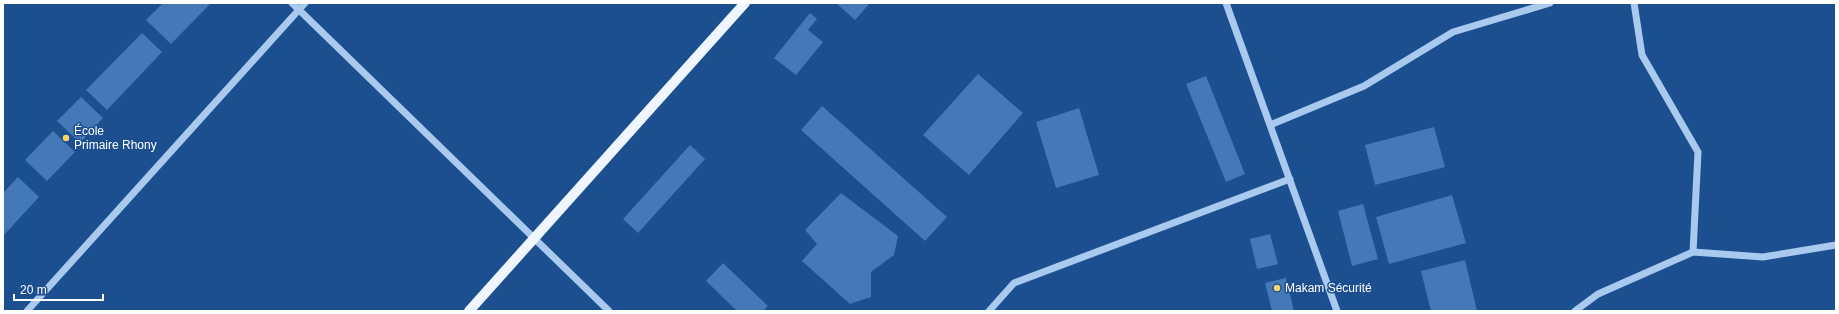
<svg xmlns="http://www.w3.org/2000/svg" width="1839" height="314" font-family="Arial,sans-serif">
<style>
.building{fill:#4478b7}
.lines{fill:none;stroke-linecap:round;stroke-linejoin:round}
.minor{stroke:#a9c9ee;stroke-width:7}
.major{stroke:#f0f6ff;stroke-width:10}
.poi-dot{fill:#ffd166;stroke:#1b4f8f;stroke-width:1.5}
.labels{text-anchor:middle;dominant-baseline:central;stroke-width:3;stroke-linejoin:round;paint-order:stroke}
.poi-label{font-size:12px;fill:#fff;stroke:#1b4f8f;text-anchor:start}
</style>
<rect width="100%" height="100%" fill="#1b4f8f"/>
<path class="building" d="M 163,3 L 211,3 L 171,44 L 146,20 Z
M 836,3 L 870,3 L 855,20 Z
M 810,13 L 817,19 L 808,30 L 823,42 L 796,75 L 774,58 Z
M 142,33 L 162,52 L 107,110 L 86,90 Z
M 978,74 L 1023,113 L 969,175 L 923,135 Z
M 1206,76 L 1245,174 L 1226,182 L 1186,84 Z
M 81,97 L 103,118 L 80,143 L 57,121 Z
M 822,106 L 947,217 L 925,241 L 801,130 Z
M 1079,108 L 1099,175 L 1056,188 L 1036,122 Z
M 1434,127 L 1445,167 L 1375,185 L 1365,145 Z
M 53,131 L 75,152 L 47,181 L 25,160 Z
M 690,145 L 705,159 L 638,233 L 623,219 Z
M 18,177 L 39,197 L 3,236 L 3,193 Z
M 841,193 L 898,236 L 894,255 L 871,272 L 871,297 L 850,304 L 802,261 L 817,244 L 805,230 Z
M 1452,195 L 1466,243 L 1389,264 L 1376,217 Z
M 1363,204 L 1378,259 L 1352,266 L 1338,211 Z
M 1270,234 L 1278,264 L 1257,269 L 1250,239 Z
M 1465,260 L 1477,311 L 1431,311 L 1421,271 Z
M 723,263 L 768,306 L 763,311 L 737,311 L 706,281 Z
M 1286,278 L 1294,311 L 1272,311 L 1265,283 Z"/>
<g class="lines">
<path class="minor" d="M 292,3 L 609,311
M 1226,3 L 1337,311
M 1270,125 L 1364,86 L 1453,32 L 1550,3
M 1693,252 L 1763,257 L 1836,245
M 27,311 L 305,3
M 989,311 L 1014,283 L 1290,179
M 1575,311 L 1598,294 L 1693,252 L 1698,152 L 1642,55 L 1634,3"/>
<path class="major" d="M 469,311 L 745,3"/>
</g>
<g class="poi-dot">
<circle cx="66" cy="138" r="4"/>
<circle cx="1277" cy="288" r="4"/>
</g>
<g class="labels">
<g class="poi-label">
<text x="74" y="131">École<tspan x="74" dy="14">Primaire Rhony</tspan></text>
<text x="1285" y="288">Makam Sécurité</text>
</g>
</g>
<rect width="1839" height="314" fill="none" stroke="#ffffff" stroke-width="8"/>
<path d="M14 294v6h89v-6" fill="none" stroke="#ffffff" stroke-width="2"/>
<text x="20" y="294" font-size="12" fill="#ffffff" stroke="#1b4f8f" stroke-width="3" paint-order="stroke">20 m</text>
</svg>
